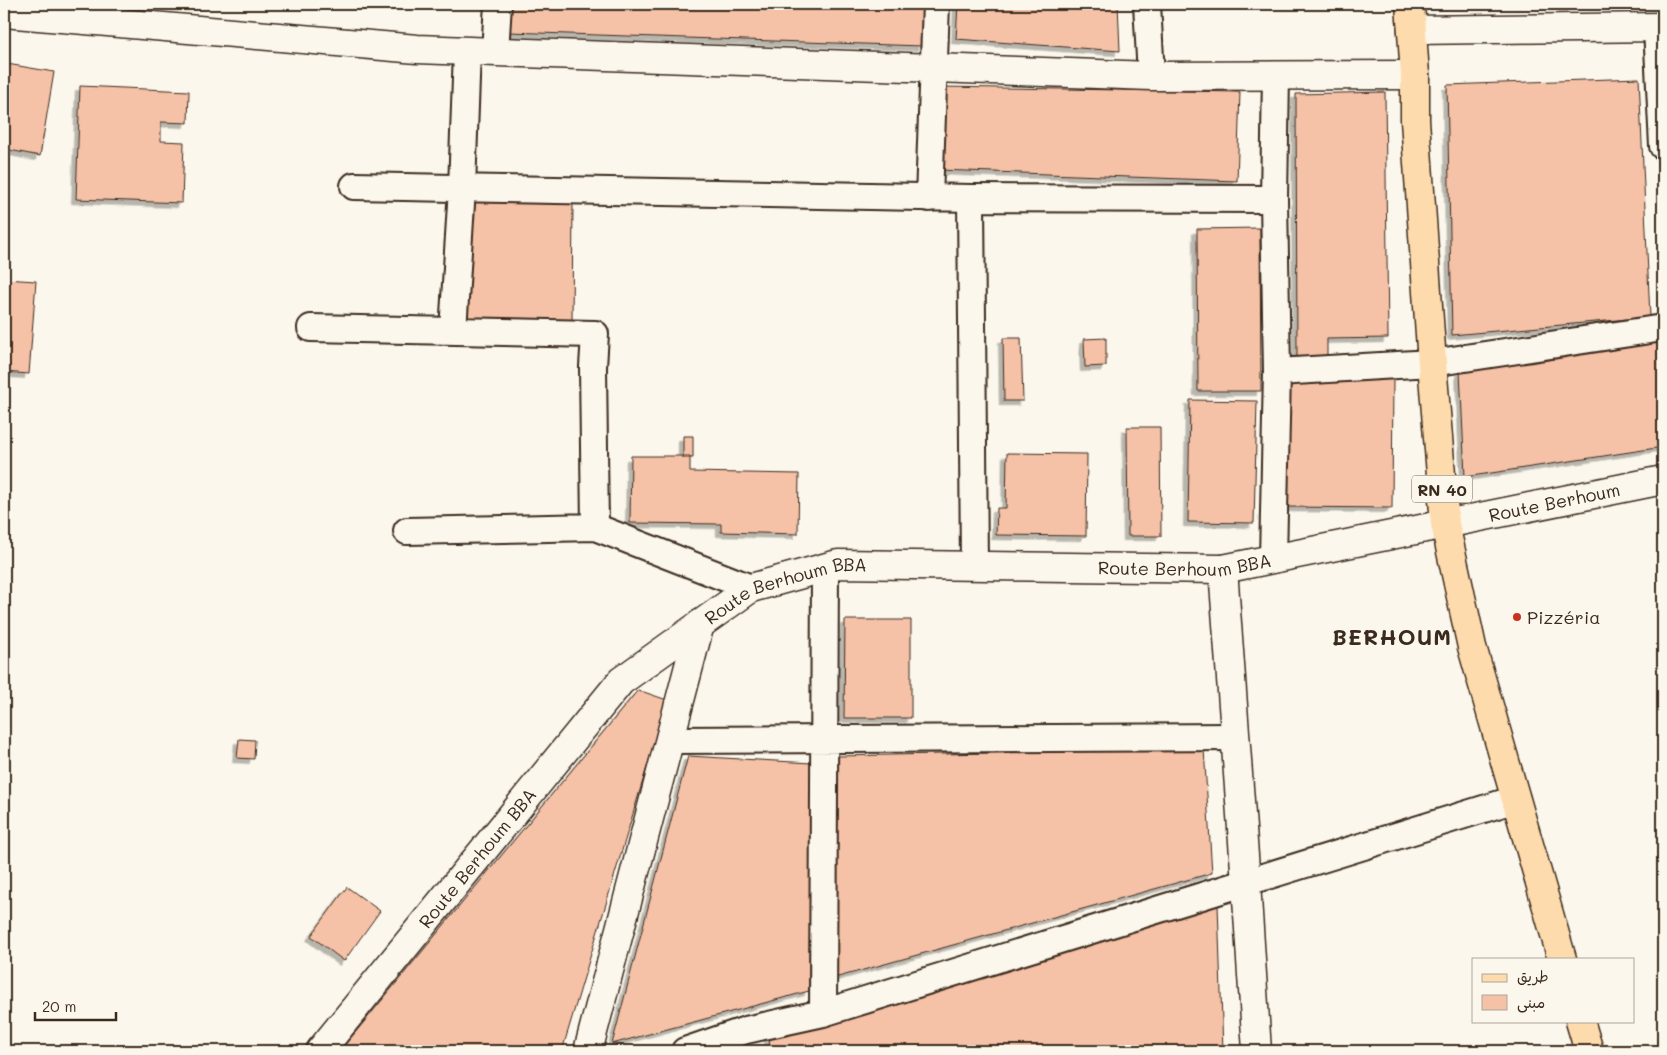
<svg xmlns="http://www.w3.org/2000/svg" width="1667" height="1055" font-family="Mali,'Playpen Sans Arabic',sans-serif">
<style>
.building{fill:#f5c1a7;stroke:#3b2a1e;filter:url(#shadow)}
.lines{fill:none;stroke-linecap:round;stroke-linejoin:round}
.minor-casing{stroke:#3b2a1e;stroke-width:30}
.tertiary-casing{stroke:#3b2a1e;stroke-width:31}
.secondary-casing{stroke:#3b2a1e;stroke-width:31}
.primary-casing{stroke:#3b2a1e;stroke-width:31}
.minor{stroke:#fbf7ec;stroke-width:26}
.tertiary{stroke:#fbf7ec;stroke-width:28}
.secondary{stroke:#fbf7ec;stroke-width:28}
.primary{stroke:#fedbac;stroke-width:28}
.poi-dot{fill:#c8321e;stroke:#fbf7ec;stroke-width:2}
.labels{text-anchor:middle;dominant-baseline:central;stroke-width:4;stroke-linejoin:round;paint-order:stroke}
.shield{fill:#fbf7ec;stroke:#75685c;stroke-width:1}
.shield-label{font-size:16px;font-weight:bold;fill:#3b2a1e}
.street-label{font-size:18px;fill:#3b2a1e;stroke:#fbf7ec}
.poi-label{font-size:18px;fill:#3b2a1e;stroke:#fbf7ec;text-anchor:start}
.district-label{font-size:22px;font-weight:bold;letter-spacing:1px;fill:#3b2a1e;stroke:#fbf7ec}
</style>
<defs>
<filter id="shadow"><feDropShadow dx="-4.5" dy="4.5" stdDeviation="0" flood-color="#0004"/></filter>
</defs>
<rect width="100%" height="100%" fill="#fbf7ec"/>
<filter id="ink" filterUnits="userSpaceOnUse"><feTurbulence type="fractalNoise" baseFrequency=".02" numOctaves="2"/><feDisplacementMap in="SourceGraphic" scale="10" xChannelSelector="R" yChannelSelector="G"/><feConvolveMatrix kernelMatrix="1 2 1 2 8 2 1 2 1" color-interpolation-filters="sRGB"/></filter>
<g filter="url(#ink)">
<path class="building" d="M 510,4 L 924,4 L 922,46 L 509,32 Z
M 958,4 L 1118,4 L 1120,51 L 956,39 Z
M 7,64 L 54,72 L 40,156 L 4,149 L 4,85 Z
M 1639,78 L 1650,317 L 1452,335 L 1447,85 Z
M 80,86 L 189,91 L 188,123 L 161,122 L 161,141 L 184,142 L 182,203 L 76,199 Z
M 942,87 L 1240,92 L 1237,181 L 939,170 Z
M 1385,92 L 1388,338 L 1327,339 L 1327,360 L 1297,360 L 1296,94 Z
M 466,198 L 573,201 L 572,323 L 460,324 Z
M 1260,228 L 1261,391 L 1198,391 L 1197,229 Z
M 4,279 L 36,281 L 29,374 L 4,372 Z
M 1659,337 L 1663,365 L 1663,447 L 1465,477 L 1460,371 Z
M 1003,338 L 1021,338 L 1023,401 L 1004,401 Z
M 1106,338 L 1106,366 L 1085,367 L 1084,339 Z
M 1288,377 L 1393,377 L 1392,508 L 1287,507 Z
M 1190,400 L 1257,401 L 1254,523 L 1188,522 Z
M 1127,427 L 1160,427 L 1161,536 L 1128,536 Z
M 683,436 L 693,436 L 693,458 L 683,458 Z
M 1007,453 L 1087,454 L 1086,536 L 996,535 L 997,508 L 1006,508 Z
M 631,456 L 690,456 L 690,472 L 799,474 L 798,534 L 721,532 L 721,524 L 630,523 Z
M 845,620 L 911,620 L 911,718 L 844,718 Z
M 638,690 L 667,700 L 562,1051 L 340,1051 Z
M 239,739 L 255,740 L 254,759 L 237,758 Z
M 1204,749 L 1212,873 L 831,979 L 837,756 Z
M 688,756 L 811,763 L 809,991 L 612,1044 Z
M 347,887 L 380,911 L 344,961 L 311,936 Z
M 1218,905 L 1223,1051 L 770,1051 L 769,1033 Z"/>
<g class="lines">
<g class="minor-casing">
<path id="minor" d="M 1147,4 L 1151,76
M 1657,28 L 1663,146
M 495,52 L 498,4
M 354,186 L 971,198 L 1274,199
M 929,198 L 936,4
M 971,198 L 974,566
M 311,328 L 595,334 L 593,367 L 595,527 L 751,588
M 453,331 L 462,188 L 467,51
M 1277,372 L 1432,363 L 1663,328
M 407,531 L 595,527
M 1273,559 L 1277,372 L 1274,199 L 1276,75
M 670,740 L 1234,737
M 823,1013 L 825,568
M 685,1051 L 746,1030 L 823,1013 L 1516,799"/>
</g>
<g class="tertiary-casing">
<path id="tertiary" d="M 4,13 L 417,49 L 1151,76 L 1415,75
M 1412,30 L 1663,27
M 1223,569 L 1246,883 L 1257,1051
M 588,1051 L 700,624"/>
</g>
<g class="secondary-casing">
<g id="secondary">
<path id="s1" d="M 320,1051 L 621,681 L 751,588 L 838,564 L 1223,569 L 1663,480"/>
</g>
</g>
<g class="primary-casing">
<path id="primary" d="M 1410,4 L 1415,75 L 1415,120 L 1432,363 L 1445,524 L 1472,647 L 1562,959
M 1580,1021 L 1589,1051"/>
</g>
<use href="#minor" class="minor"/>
<use href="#tertiary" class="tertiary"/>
<use href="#secondary" class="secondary"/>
<use href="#primary" class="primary"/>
</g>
</g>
<circle class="poi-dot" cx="1517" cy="617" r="5"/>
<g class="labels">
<rect class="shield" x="1412" y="475.5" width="60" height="27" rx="4"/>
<g class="shield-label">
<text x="1442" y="489">RN 40</text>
</g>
<g class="street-label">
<text stroke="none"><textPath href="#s1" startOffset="1450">Route Berhoum</textPath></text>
<text stroke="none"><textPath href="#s1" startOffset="1074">Route Berhoum BBA</textPath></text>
<text stroke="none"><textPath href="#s1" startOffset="669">Route Berhoum BBA</textPath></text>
<text stroke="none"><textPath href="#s1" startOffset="249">Route Berhoum BBA</textPath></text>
</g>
<g class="poi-label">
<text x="1527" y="617">Pizzéria</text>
</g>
<g class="district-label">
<text x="1392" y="636">BERHOUM</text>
</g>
</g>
<rect width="1667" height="1055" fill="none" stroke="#fbf7ec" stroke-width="20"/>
<rect x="10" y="10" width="1647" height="1035" fill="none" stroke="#3b2a1e" stroke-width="2" filter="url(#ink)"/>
<rect x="1472" y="958" width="162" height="65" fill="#fbf7ec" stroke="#aea59a"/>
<rect x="1482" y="974" width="25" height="8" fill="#fedbac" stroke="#aea59a"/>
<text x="1517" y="982" font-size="15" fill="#3b2a1e">طريق</text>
<rect x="1482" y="995" width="25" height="15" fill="#f5c1a7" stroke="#aea59a"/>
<text x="1517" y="1008" font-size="15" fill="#3b2a1e">مبنى</text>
<path d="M35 1012v8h81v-8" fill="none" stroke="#3b2a1e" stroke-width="2.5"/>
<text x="42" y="1012" font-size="15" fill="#3b2a1e" stroke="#fbf7ec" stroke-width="4" paint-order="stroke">20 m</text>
</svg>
